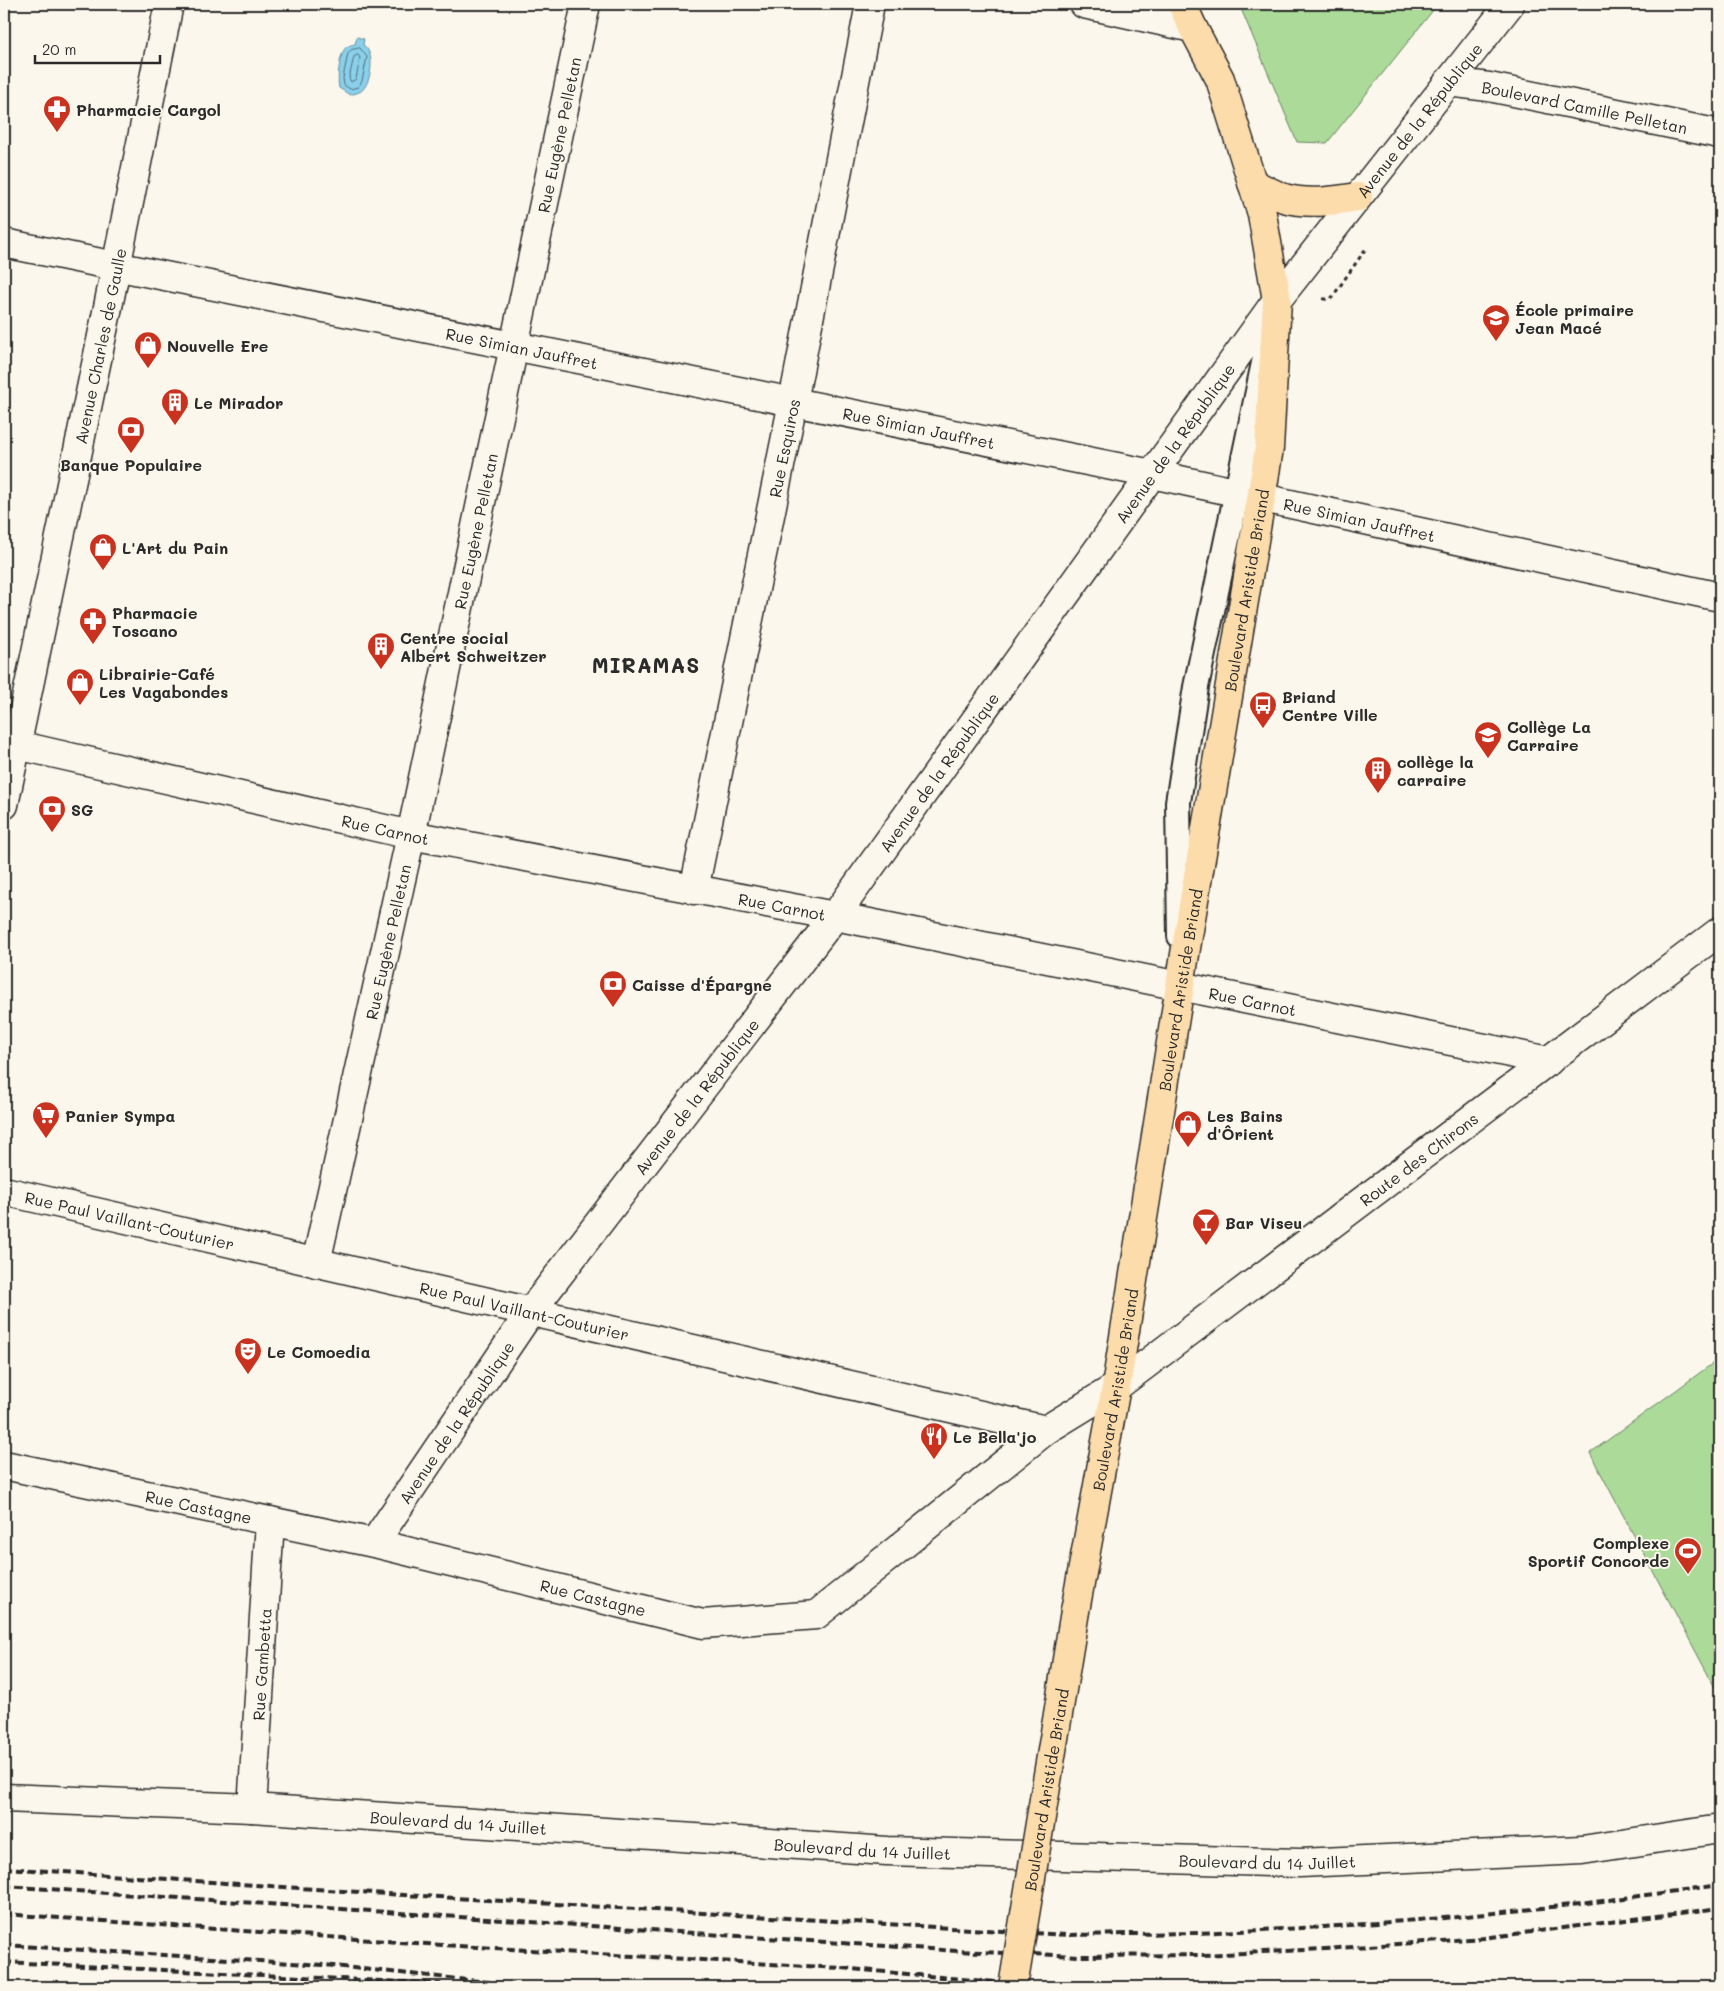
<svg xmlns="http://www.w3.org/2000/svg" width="1724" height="1991" font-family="Mali,sans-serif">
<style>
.green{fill:#abda99;stroke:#6b8262}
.water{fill:#8ad0eb;stroke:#648e9e}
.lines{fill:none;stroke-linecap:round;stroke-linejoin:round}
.shore{stroke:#516d78;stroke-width:1}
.service-casing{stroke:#2b2b2b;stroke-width:28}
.minor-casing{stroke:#2b2b2b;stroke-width:31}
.tertiary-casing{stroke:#2b2b2b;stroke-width:31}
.secondary-casing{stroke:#2b2b2b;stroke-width:31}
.primary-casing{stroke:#2b2b2b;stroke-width:31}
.path{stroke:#2b2b2b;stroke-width:3;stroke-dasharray:4 4;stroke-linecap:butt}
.service{stroke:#fbf7ec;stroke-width:24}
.minor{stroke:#fbf7ec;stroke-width:28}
.tertiary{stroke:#fbf7ec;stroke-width:28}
.secondary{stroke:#fbf7ec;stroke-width:28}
.primary{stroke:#fddcac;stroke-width:28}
.rail{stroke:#2b2b2b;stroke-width:4;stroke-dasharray:8 4;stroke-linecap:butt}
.primary-bridge-casing{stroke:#2b2b2b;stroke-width:31;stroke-linecap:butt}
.primary-bridge{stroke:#fddcac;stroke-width:28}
.labels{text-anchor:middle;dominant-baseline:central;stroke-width:4;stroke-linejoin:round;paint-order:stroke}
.street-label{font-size:16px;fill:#2b2b2b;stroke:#fbf7ec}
.poi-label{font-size:16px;font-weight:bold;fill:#2b2b2b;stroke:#fbf7ec;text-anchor:start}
.district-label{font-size:21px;font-weight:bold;letter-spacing:1px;fill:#2b2b2b;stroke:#fbf7ec}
</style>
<rect width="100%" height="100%" fill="#fbf7ec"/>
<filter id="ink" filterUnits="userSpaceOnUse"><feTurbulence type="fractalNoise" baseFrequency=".02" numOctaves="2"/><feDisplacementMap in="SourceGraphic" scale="10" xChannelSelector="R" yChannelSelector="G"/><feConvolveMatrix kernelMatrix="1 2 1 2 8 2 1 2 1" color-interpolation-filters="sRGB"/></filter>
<g filter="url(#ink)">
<path class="green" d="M 1239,4 L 1438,4 L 1327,143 L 1297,142 Z
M 1720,1358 L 1720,1697 L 1590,1453 Z"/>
<path class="water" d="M 357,37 L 364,39 L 363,45 C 375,52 372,78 364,88 C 361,93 355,93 350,95 L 339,88 C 337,79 339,58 344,50 C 346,46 351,45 355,44 Z"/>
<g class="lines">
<path class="shore" d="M 360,48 L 367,57 L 362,81 L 358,87 L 350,89 L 344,85 L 343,78 L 348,53 L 351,50 Z
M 358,55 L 360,58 L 356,79 L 351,82 L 349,78 L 354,57 Z"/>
<g class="service-casing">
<path id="service" d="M 1180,936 L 1178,802 L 1196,687 L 1265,358"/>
</g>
<g class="minor-casing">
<g id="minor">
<path d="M 1084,4 L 1193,28"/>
<path id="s1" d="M 1448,82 L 1489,87 L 1720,134"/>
<path id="s2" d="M 115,266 L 1152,474 L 1720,597"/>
<path id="s3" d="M 17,745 L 411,835 L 835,916 L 1549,1061"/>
<path id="s4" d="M 694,890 L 793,402 L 870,4"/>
<path id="s5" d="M 4,1191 L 1046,1430"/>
<path id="s6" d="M 316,1263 L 411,835 L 586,4"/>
<path id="s7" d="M 4,1465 L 374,1543 L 703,1624 L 816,1615 L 1046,1430 L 1116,1387"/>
<path id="s8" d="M 374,1543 L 531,1311 L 835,916 L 1277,300 L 1510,4"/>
<path id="s9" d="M 4,1798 L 252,1808 L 887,1851 L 1300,1863 L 1582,1850 L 1720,1829"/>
<path id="s10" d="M 252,1808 L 270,1521"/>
</g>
</g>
<g class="tertiary-casing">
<g id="tertiary">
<path id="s11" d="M 1116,1387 L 1720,931"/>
</g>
</g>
<g class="secondary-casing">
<g id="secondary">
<path d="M 4,243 L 115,266"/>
<path id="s12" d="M 4,805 L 108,307 L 169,4"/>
</g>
</g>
<g class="primary-casing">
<g id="primary">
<path d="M 1252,183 C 1262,188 1273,194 1284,198 C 1309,205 1333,201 1358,197"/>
<path id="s13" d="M 1075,1611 L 1116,1387 L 1186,948 L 1261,499 L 1269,448 L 1277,300 L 1262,214 L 1220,79 L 1193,28 L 1182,4"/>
</g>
</g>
<path class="path" d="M 1323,299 L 1331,299 L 1367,247"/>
<use href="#service" class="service"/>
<use href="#minor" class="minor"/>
<use href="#tertiary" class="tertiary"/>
<use href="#secondary" class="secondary"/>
<use href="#primary" class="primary"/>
<path class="rail" d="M 4,1868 L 388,1894 L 1068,1935 L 1198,1933 L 1324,1927 L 1457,1917 L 1580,1904 L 1720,1885
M 4,1886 L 958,1951 L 1080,1956 L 1203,1955 L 1325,1949 L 1484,1938 L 1720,1908
M 4,1914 L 442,1945 L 841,1968 L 1050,1987
M 4,1945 L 324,1965 L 535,1987
M 4,1962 L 441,1984"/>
<g class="primary-bridge-casing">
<g id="primary-bridge">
<path id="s14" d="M 1013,1987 L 1075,1611"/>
</g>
</g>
<use href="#primary-bridge" class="primary-bridge"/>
</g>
</g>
<defs>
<g id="pharmacy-pin" transform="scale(1.4375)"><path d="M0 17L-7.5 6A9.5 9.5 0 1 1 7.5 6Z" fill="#c8321e" stroke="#fbf7ec"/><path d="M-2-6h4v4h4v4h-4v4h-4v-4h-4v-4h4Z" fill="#fff"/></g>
<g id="school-pin" transform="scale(1.4375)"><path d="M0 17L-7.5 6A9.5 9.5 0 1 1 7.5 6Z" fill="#c8321e" stroke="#fbf7ec"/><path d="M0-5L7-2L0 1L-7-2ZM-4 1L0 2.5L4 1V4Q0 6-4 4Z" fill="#fff"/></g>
<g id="shop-pin" transform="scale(1.4375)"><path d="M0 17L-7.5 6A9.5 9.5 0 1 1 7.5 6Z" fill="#c8321e" stroke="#fbf7ec"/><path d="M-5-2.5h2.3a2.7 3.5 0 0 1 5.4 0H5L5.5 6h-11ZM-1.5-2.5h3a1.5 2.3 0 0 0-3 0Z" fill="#fff"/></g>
<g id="building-pin" transform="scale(1.4375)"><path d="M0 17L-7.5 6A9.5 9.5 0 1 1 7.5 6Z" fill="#c8321e" stroke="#fbf7ec"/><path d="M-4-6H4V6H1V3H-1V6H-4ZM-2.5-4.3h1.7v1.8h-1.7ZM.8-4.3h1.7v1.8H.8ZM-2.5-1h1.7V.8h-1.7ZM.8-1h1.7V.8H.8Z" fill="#fff"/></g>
<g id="bank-pin" transform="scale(1.4375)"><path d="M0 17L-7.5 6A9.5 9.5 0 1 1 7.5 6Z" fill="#c8321e" stroke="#fbf7ec"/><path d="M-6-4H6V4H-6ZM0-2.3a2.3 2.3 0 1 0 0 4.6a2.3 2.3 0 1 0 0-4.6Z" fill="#fff"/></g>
<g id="bus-pin" transform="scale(1.4375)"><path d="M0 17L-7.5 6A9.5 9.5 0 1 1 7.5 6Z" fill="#c8321e" stroke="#fbf7ec"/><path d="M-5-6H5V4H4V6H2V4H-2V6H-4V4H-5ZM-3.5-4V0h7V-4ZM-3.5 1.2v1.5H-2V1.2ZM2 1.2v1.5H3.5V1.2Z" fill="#fff"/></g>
<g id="supermarket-pin" transform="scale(1.4375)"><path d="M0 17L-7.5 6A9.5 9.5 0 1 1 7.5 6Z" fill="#c8321e" stroke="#fbf7ec"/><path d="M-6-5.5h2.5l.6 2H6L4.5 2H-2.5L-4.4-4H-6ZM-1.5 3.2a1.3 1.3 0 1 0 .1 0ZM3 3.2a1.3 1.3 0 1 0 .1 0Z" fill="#fff"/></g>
<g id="bar-pin" transform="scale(1.4375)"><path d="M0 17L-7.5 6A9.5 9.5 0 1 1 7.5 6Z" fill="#c8321e" stroke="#fbf7ec"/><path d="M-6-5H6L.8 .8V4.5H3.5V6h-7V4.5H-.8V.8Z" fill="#fff"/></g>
<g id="theatre-pin" transform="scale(1.4375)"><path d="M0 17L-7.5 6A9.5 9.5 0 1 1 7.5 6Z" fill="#c8321e" stroke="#fbf7ec"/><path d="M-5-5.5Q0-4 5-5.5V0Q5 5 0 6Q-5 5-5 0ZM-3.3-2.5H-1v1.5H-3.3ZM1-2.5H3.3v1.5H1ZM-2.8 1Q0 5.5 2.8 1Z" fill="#fff"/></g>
<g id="restaurant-pin" transform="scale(1.4375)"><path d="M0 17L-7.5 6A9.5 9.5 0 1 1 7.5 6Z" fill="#c8321e" stroke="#fbf7ec"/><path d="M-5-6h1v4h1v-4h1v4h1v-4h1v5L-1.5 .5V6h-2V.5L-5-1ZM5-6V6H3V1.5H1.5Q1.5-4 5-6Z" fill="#fff"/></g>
<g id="stadium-pin" transform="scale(1.4375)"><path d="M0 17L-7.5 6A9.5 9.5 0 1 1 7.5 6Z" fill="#c8321e" stroke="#fbf7ec"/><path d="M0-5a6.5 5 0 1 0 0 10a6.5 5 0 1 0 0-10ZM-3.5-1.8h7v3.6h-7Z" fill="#fff"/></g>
</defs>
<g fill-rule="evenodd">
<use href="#pharmacy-pin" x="57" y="109"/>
<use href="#school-pin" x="1496" y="318"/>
<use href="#shop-pin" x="148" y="345"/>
<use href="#building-pin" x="175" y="402"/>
<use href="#bank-pin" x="131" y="430"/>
<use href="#shop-pin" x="103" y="547"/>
<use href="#pharmacy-pin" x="93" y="621"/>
<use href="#building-pin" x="381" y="646"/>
<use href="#shop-pin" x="80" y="682"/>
<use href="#bus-pin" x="1263" y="705"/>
<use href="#school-pin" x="1488" y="735"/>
<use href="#building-pin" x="1378" y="770"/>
<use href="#bank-pin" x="52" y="809"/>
<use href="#bank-pin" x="613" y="984"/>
<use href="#supermarket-pin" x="46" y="1115"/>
<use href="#shop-pin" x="1188" y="1124"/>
<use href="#bar-pin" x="1206" y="1222"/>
<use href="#theatre-pin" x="248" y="1351"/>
<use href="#restaurant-pin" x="934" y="1436"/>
<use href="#stadium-pin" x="1688" y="1551"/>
</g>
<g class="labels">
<g class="street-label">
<text stroke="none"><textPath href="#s1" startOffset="139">Boulevard Camille Pelletan</textPath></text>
<text stroke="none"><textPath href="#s8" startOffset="1766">Avenue de la République</textPath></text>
<text stroke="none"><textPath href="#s6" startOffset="1154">Rue Eugène Pelletan</textPath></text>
<text stroke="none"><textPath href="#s12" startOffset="469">Avenue Charles de Gaulle</textPath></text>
<text stroke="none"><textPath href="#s2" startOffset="415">Rue Simian Jauffret</textPath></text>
<text stroke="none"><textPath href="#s2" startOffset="820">Rue Simian Jauffret</textPath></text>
<text stroke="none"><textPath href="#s8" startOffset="1361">Avenue de la République</textPath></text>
<text stroke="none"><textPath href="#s4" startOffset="451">Rue Esquiros</textPath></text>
<text stroke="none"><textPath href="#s2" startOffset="1270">Rue Simian Jauffret</textPath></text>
<text stroke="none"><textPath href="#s6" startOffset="749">Rue Eugène Pelletan</textPath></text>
<text stroke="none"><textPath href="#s13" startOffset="1035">Boulevard Aristide Briand</textPath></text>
<text stroke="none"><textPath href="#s8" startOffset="956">Avenue de la République</textPath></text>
<text stroke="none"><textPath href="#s3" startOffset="378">Rue Carnot</textPath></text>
<text stroke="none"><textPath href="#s3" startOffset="782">Rue Carnot</textPath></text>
<text stroke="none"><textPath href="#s6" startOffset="329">Rue Eugène Pelletan</textPath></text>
<text stroke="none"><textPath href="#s13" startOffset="630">Boulevard Aristide Briand</textPath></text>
<text stroke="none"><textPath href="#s3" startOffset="1262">Rue Carnot</textPath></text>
<text stroke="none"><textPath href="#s8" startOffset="551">Avenue de la République</textPath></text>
<text stroke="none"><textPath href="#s11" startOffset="379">Route des Chirons</textPath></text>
<text stroke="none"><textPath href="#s5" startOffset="129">Rue Paul Vaillant-Couturier</textPath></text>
<text stroke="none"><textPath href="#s5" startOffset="534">Rue Paul Vaillant-Couturier</textPath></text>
<text stroke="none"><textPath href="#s13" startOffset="225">Boulevard Aristide Briand</textPath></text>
<text stroke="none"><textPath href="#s8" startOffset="146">Avenue de la République</textPath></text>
<text stroke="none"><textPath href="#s7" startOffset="199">Rue Castagne</textPath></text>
<text stroke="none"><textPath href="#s7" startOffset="604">Rue Castagne</textPath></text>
<text stroke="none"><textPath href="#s10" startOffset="144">Rue Gambetta</textPath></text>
<text stroke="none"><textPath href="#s14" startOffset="200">Boulevard Aristide Briand</textPath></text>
<text stroke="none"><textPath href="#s9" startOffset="455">Boulevard du 14 Juillet</textPath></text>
<text stroke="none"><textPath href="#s9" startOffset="860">Boulevard du 14 Juillet</textPath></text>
<text stroke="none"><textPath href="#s9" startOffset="1265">Boulevard du 14 Juillet</textPath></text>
</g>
<g class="poi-label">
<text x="76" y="109">Pharmacie Cargol</text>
<text x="1515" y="309">École primaire<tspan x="1515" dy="18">Jean Macé</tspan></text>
<text x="167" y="345">Nouvelle Ere</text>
<text x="194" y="402">Le Mirador</text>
<text x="131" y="464" text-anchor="middle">Banque Populaire</text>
<text x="122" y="547">L'Art du Pain</text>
<text x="112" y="612">Pharmacie<tspan x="112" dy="18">Toscano</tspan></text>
<text x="400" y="637">Centre social<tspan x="400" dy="18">Albert Schweitzer</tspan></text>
<text x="99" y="673">Librairie-Café<tspan x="99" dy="18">Les Vagabondes</tspan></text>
<text x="1282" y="696">Briand<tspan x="1282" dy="18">Centre Ville</tspan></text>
<text x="1507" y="726">Collège La<tspan x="1507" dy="18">Carraire</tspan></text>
<text x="1397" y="761">collège la<tspan x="1397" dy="18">carraire</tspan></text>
<text x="71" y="809">SG</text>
<text x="632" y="984">Caisse d'Épargne</text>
<text x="65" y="1115">Panier Sympa</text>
<text x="1207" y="1115">Les Bains<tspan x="1207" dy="18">d'Ôrient</tspan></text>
<text x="1225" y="1222">Bar Viseu</text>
<text x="267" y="1351">Le Comoedia</text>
<text x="953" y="1436">Le Bella'jo</text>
<text x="1669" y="1542" text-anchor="end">Complexe<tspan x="1669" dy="18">Sportif Concorde</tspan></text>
</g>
<g class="district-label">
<text x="646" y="664">MIRAMAS</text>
</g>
</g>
<rect width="1724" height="1991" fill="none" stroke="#fbf7ec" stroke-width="20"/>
<rect x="10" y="10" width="1704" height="1971" fill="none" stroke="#2b2b2b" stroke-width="2" filter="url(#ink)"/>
<path d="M35 55v8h125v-8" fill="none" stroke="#2b2b2b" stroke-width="2.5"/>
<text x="42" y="55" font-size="15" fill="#2b2b2b" stroke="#fbf7ec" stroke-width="4" paint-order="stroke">20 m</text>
</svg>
